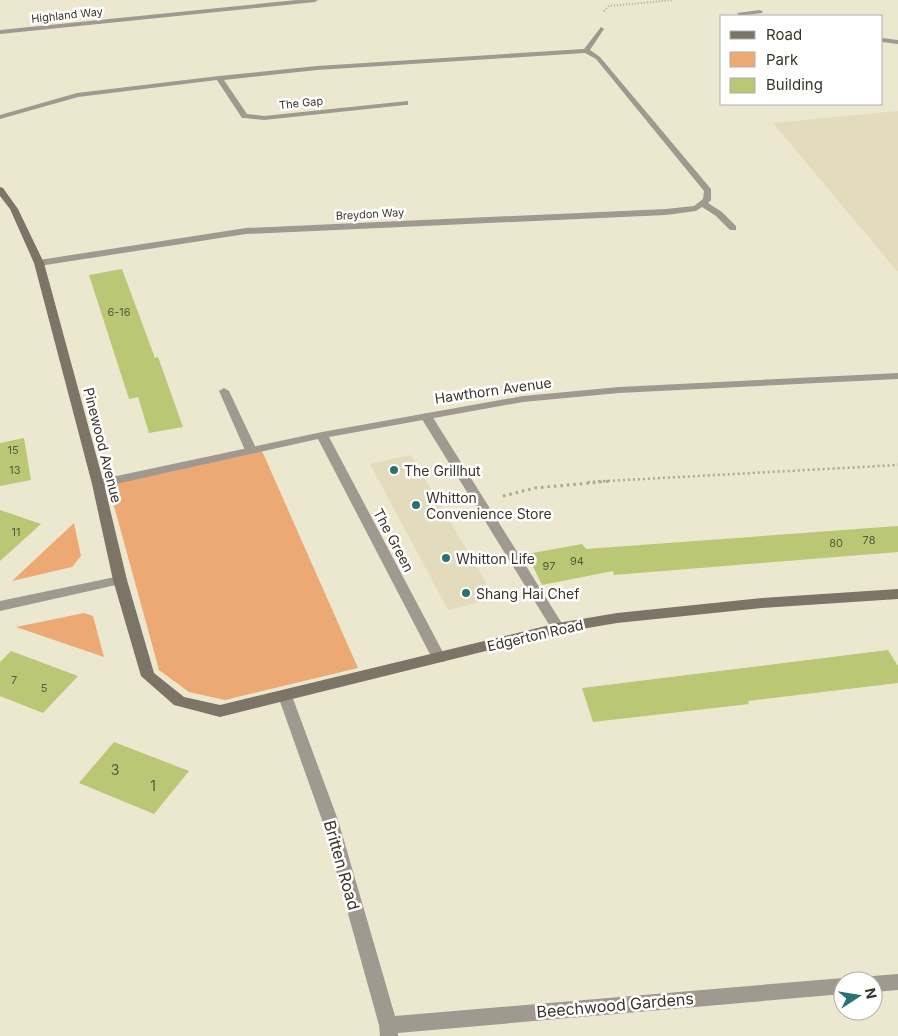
<svg xmlns="http://www.w3.org/2000/svg" width="898" height="1036" font-family="Inter,sans-serif">
<style>
.built{fill:#e2dbbc}
.green{fill:#eca974}
.building{fill:#bac774}
.lines{fill:none;stroke-linecap:round;stroke-linejoin:round}
.path-far2{stroke:#aca895;stroke-width:2;stroke-dasharray:1 2;stroke-linecap:butt}
.path-far1{stroke:#aca895;stroke-width:2.5;stroke-dasharray:2 3;stroke-linecap:butt}
.path{stroke:#aca895;stroke-width:3;stroke-dasharray:2.5 4;stroke-linecap:butt}
.lane{fill:#9f9990;fill-rule:evenodd}
.street{fill:#9f9990;fill-rule:evenodd}
.secondary{fill:#7c7467;fill-rule:evenodd}
.poi-dot{fill:#287271;stroke:#fff;stroke-width:2}
.labels{text-anchor:middle;dominant-baseline:central;stroke-width:5;stroke-linejoin:round;paint-order:stroke}
.far-street-label{font-size:11px;fill:#37352c;stroke:#fff}
.number-label{font-size:11px;fill:#585a3e}
.street-label{font-size:14px;fill:#37352c;stroke:#fff}
.poi-label{font-size:14px;fill:#37352c;stroke:#fff;text-anchor:start}
.near-number-label{font-size:14px;fill:#585a3e}
.near-street-label{font-size:16px;fill:#37352c;stroke:#fff}
</style>
<rect width="100%" height="100%" fill="#ece7cf"/>
<path class="built" d="M 898,111 L 898,272 L 773,123 Z
M 411,455 L 495,598 L 448,610 L 370,464 Z"/>
<path class="green" d="M 262,451 L 358,668 L 225,700 L 189,692 L 159,670 L 108,484 Z
M 74,523 L 81,556 L 72,567 L 12,581 Z
M 84,613 L 93,616 L 104,657 L 16,627 Z"/>
<path class="building" d="M 122,269 L 155,358 L 158,357 L 183,427 L 149,433 L 138,397 L 129,399 L 89,275 Z
M 24,438 L 31,480 L 0,486 L 0,443 Z
M 0,510 L 41,524 L 0,561 Z
M 898,526 L 898,552 L 614,575 L 613,571 L 542,585 L 527,554 L 582,544 L 586,549 Z
M 888,650 L 898,666 L 898,683 L 748,701 L 749,704 L 593,722 L 582,688 Z
M 11,651 L 78,676 L 43,713 L 0,696 L 0,662 Z
M 114,742 L 189,771 L 154,814 L 79,783 Z"/>
<g class="lines">
<path class="path-far2" d="M 604,11 L 609,6 L 673,0"/>
<path class="path-far1" d="M 588,482 L 898,465"/>
<path class="path" d="M 503,496 L 535,488 L 611,481"/>
<path class="lane" d="M 224,388 L 229,391 L 257,450 L 255,452 L 247,452 L 245,450 L 219,391 Z
M 426,413 L 432,416 L 563,625 L 565,628 L 563,631 L 553,631 L 420,416 Z"/>
<path class="street" d="M 297,0 L 318,0 L 315,2 L 0,34 L 0,30 Z
M 760,10 L 763,12 L 762,13 L 746,15 L 747,16 L 740,16 L 737,13 Z
M 601,27 L 604,29 L 590,50 L 600,57 L 711,189 L 711,200 L 708,203 L 722,212 L 736,226 L 736,230 L 730,230 L 716,216 L 702,207 L 696,211 L 666,215 L 246,234 L 39,266 L 34,263 L 39,260 L 246,228 L 666,209 L 694,206 L 703,199 L 704,191 L 596,59 L 585,53 L 317,70 L 224,80 L 247,114 L 264,116 L 408,101 L 408,105 L 405,105 L 264,120 L 245,118 L 242,118 L 217,80 L 78,97 L 0,119 L 0,115 L 77,93 L 219,76 L 317,66 L 584,49 Z
M 882,38 L 898,40 L 898,44 L 882,42 Z
M 898,373 L 898,379 L 619,393 L 523,402 L 329,437 L 446,658 L 444,662 L 434,662 L 432,658 L 318,439 L 98,488 L 92,484 L 98,480 L 322,432 L 523,396 L 619,387 Z
M 120,576 L 125,577 L 127,580 L 125,583 L 0,611 L 0,601 Z
M 285,691 L 290,692 L 292,696 L 338,820 L 395,1016 L 843,978 L 850,981 L 843,981 L 843,994 L 398,1033 L 398,1036 L 380,1036 L 379,1025 L 322,820 L 278,696 L 280,692 Z
M 898,974 L 898,990 L 873,992 L 873,981 L 865,981 L 867,978 L 873,976 Z"/>
<path class="secondary" d="M 0,187 L 3,188 L 18,209 L 44,263 L 104,484 L 127,580 L 154,673 L 184,697 L 220,705 L 558,623 L 617,613 L 762,598 L 898,589 L 898,599 L 762,608 L 617,623 L 558,633 L 220,717 L 174,705 L 141,676 L 113,580 L 92,484 L 34,263 L 10,209 L 0,196 Z"/>
</g>
<g class="poi-dot">
<circle cx="394" cy="470" r="5"/>
<circle cx="416" cy="505" r="5"/>
<circle cx="446" cy="558" r="5"/>
<circle cx="466" cy="593" r="5"/>
</g>
<g class="labels">
<g class="far-street-label">
<text transform="translate(67 15) rotate(-6)">Highland Way</text>
<text transform="translate(301 103) rotate(-6)">The Gap</text>
<text transform="translate(370 214) rotate(-3)">Breydon Way</text>
</g>
<g class="number-label">
<text x="119" y="312">6-16</text>
<text x="13" y="450">15</text>
<text x="15" y="470">13</text>
<text x="16" y="532">11</text>
<text x="869" y="540">78</text>
<text x="836" y="543">80</text>
<text x="577" y="561">94</text>
<text x="549" y="566">97</text>
<text x="14" y="680">7</text>
<text x="44" y="688">5</text>
</g>
<g class="street-label">
<text transform="translate(493 390) rotate(-8)">Hawthorn Avenue</text>
<text transform="translate(103 445) rotate(76)">Pinewood Avenue</text>
<text transform="translate(394 540) rotate(62)">The Green</text>
<text transform="translate(535 635) rotate(-13)">Edgerton Road</text>
</g>
<g class="poi-label">
<text x="404" y="470">The Grillhut</text>
<text x="426" y="497">Whitton<tspan x="426" dy="16">Convenience Store</tspan></text>
<text x="456" y="558">Whitton Life</text>
<text x="476" y="593">Shang Hai Chef</text>
</g>
<g class="near-number-label">
<text x="115" y="769">3</text>
<text x="153" y="785">1</text>
</g>
<g class="near-street-label">
<text transform="translate(342 865) rotate(74)">Britten Road</text>
<text transform="translate(615 1005) rotate(-5)">Beechwood Gardens</text>
</g>
</g>
<rect x="720" y="15" width="162" height="90" fill="#ffffff" stroke="#afaeab"/>
<rect x="730" y="31" width="25" height="8" fill="#7c7467" stroke="#afaeab"/>
<text x="766" y="40" font-size="15" fill="#37352c">Road</text>
<rect x="730" y="52" width="25" height="15" fill="#eca974" stroke="#afaeab"/>
<text x="766" y="65" font-size="15" fill="#37352c">Park</text>
<rect x="730" y="78" width="25" height="15" fill="#bac774" stroke="#afaeab"/>
<text x="766" y="90" font-size="15" fill="#37352c">Building</text>
<g transform="translate(858 996) rotate(78)"><circle r="24" fill="#ffffff" stroke="#afaeab"/>
<path d="M0-4L9 19L0 12L-9 19Z" fill="#287271"/>
<text y="-8" font-size="14" font-weight="bold" text-anchor="middle" fill="#37352c">N</text>
</g>
</svg>
